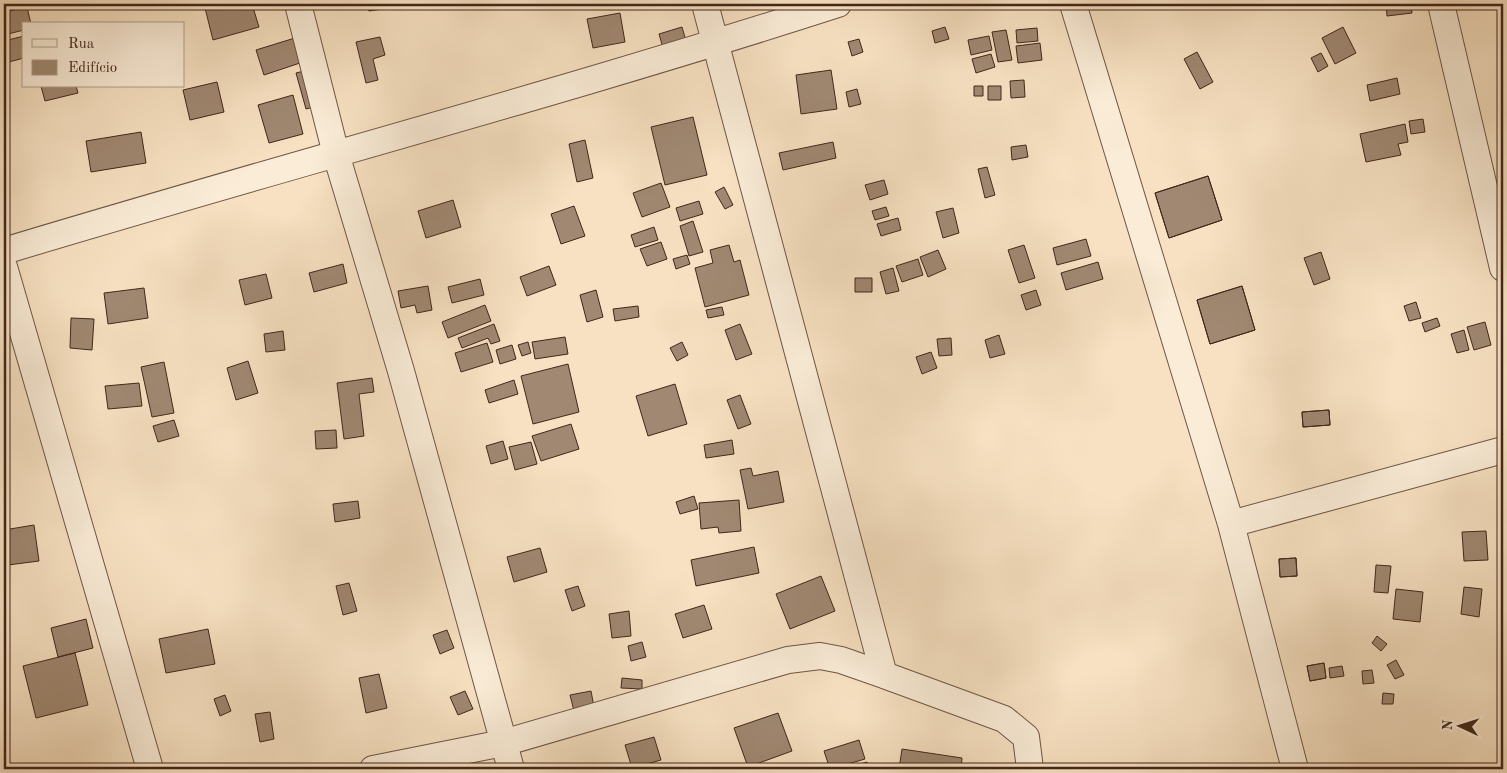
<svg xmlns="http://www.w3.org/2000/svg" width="1507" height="773" font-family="'Old Standard TT',serif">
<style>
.building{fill:#a08872;stroke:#42271b}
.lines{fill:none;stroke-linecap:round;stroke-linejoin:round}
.minor-casing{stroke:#6f5645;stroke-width:28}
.minor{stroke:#faecd7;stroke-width:26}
</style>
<rect width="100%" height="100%" fill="#f7e1c2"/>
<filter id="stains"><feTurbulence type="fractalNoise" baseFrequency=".004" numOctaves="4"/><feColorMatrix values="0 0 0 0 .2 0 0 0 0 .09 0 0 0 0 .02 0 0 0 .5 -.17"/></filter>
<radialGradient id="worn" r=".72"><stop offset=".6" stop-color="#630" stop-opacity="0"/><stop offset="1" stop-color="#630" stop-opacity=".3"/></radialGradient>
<path class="building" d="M 204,4 L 252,4 L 259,27 L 213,40 Z
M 368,4 L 395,4 L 396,7 L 369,11 Z
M 1386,4 L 1411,4 L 1412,13 L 1387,16 Z
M 27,7 L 31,24 L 24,24 L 24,30 L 4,35 L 4,12 Z
M 620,13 L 625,42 L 593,48 L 587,19 Z
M 682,27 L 686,41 L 663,48 L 659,34 Z
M 945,27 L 949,39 L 935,43 L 932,31 Z
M 1343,27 L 1356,53 L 1335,64 L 1322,38 Z
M 1037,28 L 1038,41 L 1017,43 L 1016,30 Z
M 1006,30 L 1012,60 L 998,62 L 992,32 Z
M 24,36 L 24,58 L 5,63 L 4,41 Z
M 989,36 L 992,50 L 971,55 L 968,40 Z
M 298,37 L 306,61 L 264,75 L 256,50 Z
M 380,37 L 385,55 L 373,59 L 378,80 L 366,83 L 356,42 Z
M 859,39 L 863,52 L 852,56 L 848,42 Z
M 1040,43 L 1042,60 L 1018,63 L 1016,46 Z
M 1197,52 L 1213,82 L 1200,89 L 1184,59 Z
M 1321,53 L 1328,66 L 1318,72 L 1311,58 Z
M 991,54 L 995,67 L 976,73 L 972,59 Z
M 308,70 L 317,106 L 306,109 L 296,73 Z
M 831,70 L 837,109 L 801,114 L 796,75 Z
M 1397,78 L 1400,94 L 1370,101 L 1367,85 Z
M 1024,80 L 1025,97 L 1011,98 L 1010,81 Z
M 217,82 L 224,112 L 190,120 L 183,90 Z
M 41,86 L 76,86 L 78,93 L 45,101 Z
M 974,86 L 983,86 L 983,96 L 974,96 Z
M 988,86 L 1001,86 L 1001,100 L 988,100 Z
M 857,89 L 861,104 L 849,107 L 846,92 Z
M 293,95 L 303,134 L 269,143 L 258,105 Z
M 693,117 L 707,175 L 665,185 L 651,127 Z
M 1423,119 L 1425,132 L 1411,134 L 1409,121 Z
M 1405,124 L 1408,142 L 1398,144 L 1401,155 L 1366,162 L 1360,134 Z
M 141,132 L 146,163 L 91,172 L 86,141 Z
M 585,140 L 593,178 L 577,182 L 569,144 Z
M 833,142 L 836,158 L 783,170 L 779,153 Z
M 1026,145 L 1028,157 L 1012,160 L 1011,147 Z
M 987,167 L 995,195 L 985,198 L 978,169 Z
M 1208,176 L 1222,220 L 1169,238 L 1155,193 Z
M 1208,176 L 1222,220 L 1169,238 L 1155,193 Z
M 884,180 L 888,194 L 870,200 L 865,185 Z
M 661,183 L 670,207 L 642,217 L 633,193 Z
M 724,187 L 733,205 L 725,209 L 715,192 Z
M 453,200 L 461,227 L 426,238 L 418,211 Z
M 699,201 L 703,214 L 680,221 L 676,208 Z
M 574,206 L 585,236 L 561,244 L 551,214 Z
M 886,207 L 889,216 L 875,220 L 872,211 Z
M 953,208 L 959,233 L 943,238 L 936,212 Z
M 898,218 L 901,230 L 881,236 L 877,224 Z
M 693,221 L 703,252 L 689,256 L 680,226 Z
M 654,227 L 658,240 L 635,247 L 631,235 Z
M 1086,239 L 1091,256 L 1057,265 L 1053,248 Z
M 661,242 L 667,259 L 647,266 L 640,249 Z
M 729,245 L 734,262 L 740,260 L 749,295 L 705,307 L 695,268 L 713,263 L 710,250 Z
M 1024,245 L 1035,278 L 1019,283 L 1008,250 Z
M 938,250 L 946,269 L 928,277 L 920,257 Z
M 1321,252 L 1330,279 L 1314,285 L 1304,258 Z
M 687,255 L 690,264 L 676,269 L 673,259 Z
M 918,259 L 923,275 L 902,282 L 896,266 Z
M 1098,262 L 1103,279 L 1066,290 L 1061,273 Z
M 343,264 L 347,283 L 314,292 L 309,273 Z
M 549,266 L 556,285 L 527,296 L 520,277 Z
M 893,268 L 899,291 L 886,294 L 880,272 Z
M 266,274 L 272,298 L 245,305 L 239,280 Z
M 855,278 L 872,278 L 872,292 L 855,292 Z
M 480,279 L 484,295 L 452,303 L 448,287 Z
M 428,286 L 432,310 L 417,313 L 415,305 L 401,308 L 398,291 Z
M 1242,286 L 1255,330 L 1210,344 L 1197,300 Z
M 1242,286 L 1255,330 L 1210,344 L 1197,300 Z
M 144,288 L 148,318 L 108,324 L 104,293 Z
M 596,290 L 603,317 L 587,322 L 580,295 Z
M 1036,290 L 1041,305 L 1026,310 L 1021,295 Z
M 1416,302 L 1421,318 L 1409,321 L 1404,306 Z
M 485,305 L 491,321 L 448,338 L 442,322 Z
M 638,306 L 639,317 L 615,321 L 613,309 Z
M 722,307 L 724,315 L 708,318 L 706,310 Z
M 71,318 L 94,319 L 92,350 L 70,348 Z
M 1437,318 L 1440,326 L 1425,332 L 1422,323 Z
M 1485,322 L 1491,345 L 1474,350 L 1467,327 Z
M 494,324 L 500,341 L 491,344 L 488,338 L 462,348 L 458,338 Z
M 740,324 L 752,354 L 736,360 L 725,330 Z
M 1464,330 L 1469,350 L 1457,353 L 1451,334 Z
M 283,331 L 285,350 L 266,352 L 264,334 Z
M 999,335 L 1005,354 L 990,358 L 985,340 Z
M 565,337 L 568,354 L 535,359 L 532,342 Z
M 951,338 L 952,355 L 939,356 L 937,339 Z
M 528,342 L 531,353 L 522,356 L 518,345 Z
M 682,342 L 688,355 L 677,361 L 670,348 Z
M 487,343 L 493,362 L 461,372 L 455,353 Z
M 512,345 L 516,359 L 500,364 L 496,350 Z
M 931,352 L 937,368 L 922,374 L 916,357 Z
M 248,361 L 258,393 L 236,400 L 227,368 Z
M 164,362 L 174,413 L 152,417 L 141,367 Z
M 568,364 L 579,412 L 533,424 L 521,376 Z
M 372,378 L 374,392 L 359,394 L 364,436 L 344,439 L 337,383 Z
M 514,380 L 518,394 L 489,403 L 485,390 Z
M 139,383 L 142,406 L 108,409 L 105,386 Z
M 675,384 L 687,424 L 648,436 L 636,396 Z
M 740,395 L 751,424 L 738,429 L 727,400 Z
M 1329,410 L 1330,425 L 1303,427 L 1302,412 Z
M 1329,410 L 1330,425 L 1303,427 L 1302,412 Z
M 174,420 L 179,436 L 158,442 L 153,426 Z
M 571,424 L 579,449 L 541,461 L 532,436 Z
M 336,430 L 337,448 L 316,449 L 315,431 Z
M 732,440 L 734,454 L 706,458 L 704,445 Z
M 503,441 L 508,459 L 491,464 L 486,446 Z
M 531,442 L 537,464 L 515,470 L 509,447 Z
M 751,468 L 753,476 L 778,471 L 784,502 L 748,509 L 740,470 Z
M 694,496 L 698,509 L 680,514 L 676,502 Z
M 739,500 L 741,531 L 719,533 L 718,527 L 701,529 L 699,503 Z
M 358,501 L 360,518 L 335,522 L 333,504 Z
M 34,525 L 39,561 L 8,565 L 4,530 Z
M 1486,531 L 1488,560 L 1464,561 L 1462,532 Z
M 754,547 L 759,573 L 696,586 L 691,560 Z
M 540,548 L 547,572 L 514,582 L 507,557 Z
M 1296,558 L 1297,576 L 1280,577 L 1279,559 Z
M 1296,558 L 1297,576 L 1280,577 L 1279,559 Z
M 1376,565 L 1391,566 L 1388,593 L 1374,592 Z
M 821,576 L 835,611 L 790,629 L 776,594 Z
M 349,583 L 357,611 L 343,615 L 336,586 Z
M 578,586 L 585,606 L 572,611 L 565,590 Z
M 1464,587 L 1482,589 L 1479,617 L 1461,614 Z
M 1396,589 L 1423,592 L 1420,622 L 1393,619 Z
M 704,605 L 712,629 L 683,638 L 675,614 Z
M 629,611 L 631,636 L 612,638 L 609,614 Z
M 86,619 L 93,648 L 58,657 L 51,628 Z
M 208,629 L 215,664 L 166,673 L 159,639 Z
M 447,630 L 454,648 L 440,654 L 433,635 Z
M 1377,636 L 1387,644 L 1381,651 L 1372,643 Z
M 642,642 L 646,657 L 631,661 L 628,646 Z
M 75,653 L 88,705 L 36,718 L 23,666 Z
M 1396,660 L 1404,675 L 1395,679 L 1387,665 Z
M 1324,663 L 1326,678 L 1310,681 L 1307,666 Z
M 1324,663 L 1326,678 L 1310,681 L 1307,666 Z
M 1342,666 L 1344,676 L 1330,678 L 1329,668 Z
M 1372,670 L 1374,683 L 1363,684 L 1362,671 Z
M 379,674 L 387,708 L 366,713 L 359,678 Z
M 622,678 L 642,680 L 642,689 L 621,688 Z
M 465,691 L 473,709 L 458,715 L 450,697 Z
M 591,691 L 594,707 L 574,711 L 570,695 Z
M 1383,693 L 1394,694 L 1393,704 L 1382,704 Z
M 225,695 L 231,711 L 220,716 L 214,699 Z
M 270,712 L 274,739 L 260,742 L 255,714 Z
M 778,713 L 792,751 L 748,767 L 734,728 Z
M 654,737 L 661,760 L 632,768 L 625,745 Z
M 859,740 L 865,759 L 830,769 L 824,751 Z
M 902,749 L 962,758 L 961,769 L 899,769 Z
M 867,762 L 869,769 L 844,769 Z"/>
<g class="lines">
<g class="minor-casing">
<path id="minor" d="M 298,4 L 336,154 L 401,371 L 511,769
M 705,4 L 884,675 L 1004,719 L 1026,737 L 1030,769
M 1073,4 L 1231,524 L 1295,769
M 1441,4 L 1503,268
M 4,251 C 281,167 562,93 838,4
M 4,267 L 150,769
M 1231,524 L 1503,450
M 373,769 L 503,743 L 788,660 L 820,656 L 841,660 L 884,675"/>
</g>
<use href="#minor" class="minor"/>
</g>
<rect width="1507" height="773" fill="none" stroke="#f7e1c2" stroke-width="20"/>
<rect x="5" y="5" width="1497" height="763" fill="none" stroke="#42271b" stroke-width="2.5"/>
<rect x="10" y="10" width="1487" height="753" fill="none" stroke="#42271b"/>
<rect x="22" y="22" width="162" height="65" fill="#faecd7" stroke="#b09d8c"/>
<rect x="32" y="39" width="25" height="8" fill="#faecd7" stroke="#b09d8c"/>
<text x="68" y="48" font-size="15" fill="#42271b">Rua</text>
<rect x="32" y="60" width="25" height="15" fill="#a08872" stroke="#b09d8c"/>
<text x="68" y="72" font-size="15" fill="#42271b">Edifício</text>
<g transform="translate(1460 726) rotate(274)" stroke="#faecd7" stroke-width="4" paint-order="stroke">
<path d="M0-4L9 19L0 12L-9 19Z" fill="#42271b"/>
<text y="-8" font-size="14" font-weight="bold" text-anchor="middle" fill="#42271b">N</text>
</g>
<rect width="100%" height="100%" filter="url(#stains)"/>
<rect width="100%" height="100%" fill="url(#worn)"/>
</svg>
